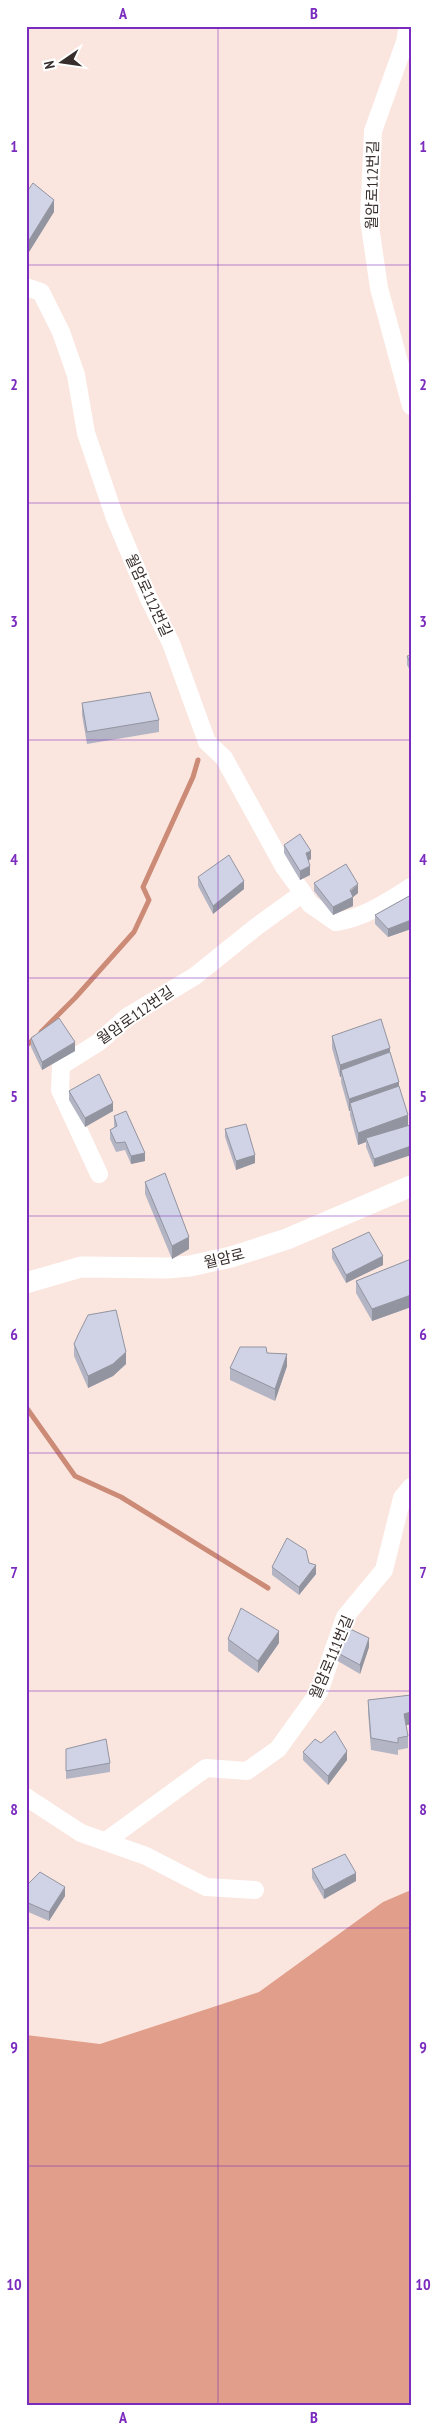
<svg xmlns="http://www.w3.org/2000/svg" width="437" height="2431" font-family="'PT Sans Narrow','Noto Sans KR',sans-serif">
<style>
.forest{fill:#e19e8a}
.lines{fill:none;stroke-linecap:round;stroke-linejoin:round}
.stream{stroke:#cc8b76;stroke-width:5}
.minor{stroke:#fff;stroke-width:18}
.tertiary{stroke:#fff;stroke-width:21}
.wall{fill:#b3b5c5}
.shaded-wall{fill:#9294a0}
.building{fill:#d0d3e5;stroke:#9294a0}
.grid{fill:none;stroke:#7b2cbf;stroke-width:1;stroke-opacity:0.55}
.labels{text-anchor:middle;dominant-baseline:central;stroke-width:4;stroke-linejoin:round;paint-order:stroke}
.street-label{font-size:15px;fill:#372e2c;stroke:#fff}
.neatline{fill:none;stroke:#7b2cbf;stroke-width:2}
.grid-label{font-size:16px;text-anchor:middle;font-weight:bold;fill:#7b2cbf}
</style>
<rect width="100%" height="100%" fill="#fbe6df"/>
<path class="forest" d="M 411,1890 L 411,2405 L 26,2405 L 26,2035 L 100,2044 L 259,1992 L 383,1902 Z"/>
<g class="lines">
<path class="stream" d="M 41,1032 L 75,998 L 134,932 L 149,900 L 143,887 L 193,777 L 198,760
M 26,1046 L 35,1038
M 26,1407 L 75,1476 L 121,1497 L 268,1588"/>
<path class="minor" d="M 408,26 L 405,42 L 373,131 L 369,219 L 379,288 L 411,406
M 26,287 L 41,292 L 61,332 L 76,375 L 86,433 L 115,518 L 149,599 L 171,643 L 207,742 L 224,758 L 284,867 L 303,893 L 310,904 L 336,922 C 364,918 387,902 411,887
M 99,1174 L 60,1090 L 61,1066 L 99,1042 L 127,1017 L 195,976 L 256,927 L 303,893
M 26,1797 L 81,1833 L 146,1856 L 206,1887 L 255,1890
M 106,1841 L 206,1768 L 247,1771 L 278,1749 L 319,1692 L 345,1617 L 384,1570 L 402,1498 L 411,1487"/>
<path class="tertiary" d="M 26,1283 L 81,1267 L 168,1268 L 190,1266 L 231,1257 L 287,1239 L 411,1186"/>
</g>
<path class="wall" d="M 411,655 L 411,672 L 407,665 L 407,656 Z
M 82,703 L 159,720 L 159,732 L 87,744 L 82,715 Z
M 284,845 L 311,859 L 308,861 L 310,875 L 300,880 L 284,853 Z
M 198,877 L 244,889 L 213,914 L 198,886 Z
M 314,883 L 358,893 L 353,897 L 353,906 L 333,915 L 314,891 Z
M 411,895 L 411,929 L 388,937 L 375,924 L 375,915 Z
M 332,1036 L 390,1053 L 399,1086 L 408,1126 L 411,1129 L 411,1155 L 374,1167 L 366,1147 L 366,1142 L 358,1145 L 350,1115 L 350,1111 L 349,1111 L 341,1082 L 341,1077 L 340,1077 L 332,1048 Z
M 31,1038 L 75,1051 L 42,1070 L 31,1047 Z
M 69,1091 L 113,1111 L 85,1127 L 69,1100 Z
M 114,1116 L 145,1161 L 131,1164 L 125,1150 L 116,1152 L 110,1139 L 110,1130 L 115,1128 L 114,1125 Z
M 225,1129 L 255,1163 L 236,1170 L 225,1137 Z
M 145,1182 L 189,1249 L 172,1259 L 145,1194 Z
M 332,1249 L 383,1265 L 346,1283 L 332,1258 Z
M 411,1259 L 411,1307 L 372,1321 L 356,1293 L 356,1281 Z
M 74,1344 L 126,1364 L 113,1376 L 88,1388 L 74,1356 Z
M 267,1353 L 287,1366 L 275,1401 L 230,1380 L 230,1368 Z
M 309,1563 L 316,1574 L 299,1595 L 272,1575 L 272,1567 Z
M 228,1639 L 279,1643 L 258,1673 L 228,1651 Z
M 369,1647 L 360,1674 L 336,1660 L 336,1652 Z
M 411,1695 L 411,1724 L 406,1725 L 408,1736 L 408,1748 L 398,1750 L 398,1755 L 371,1750 L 368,1712 L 368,1700 Z
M 66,1749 L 110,1763 L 110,1772 L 66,1779 Z
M 303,1752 L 347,1760 L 328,1785 L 303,1760 Z
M 312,1869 L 356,1881 L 324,1899 L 312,1878 Z
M 26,1886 L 65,1896 L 49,1921 L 26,1911 Z"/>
<path class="shaded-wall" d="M 54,200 L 54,212 L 26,257 L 26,245 Z
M 311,851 L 311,859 L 306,862 L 306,853 Z
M 310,866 L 310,875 L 300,880 L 300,871 Z
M 244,881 L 244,889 L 213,914 L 213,906 Z
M 358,884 L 358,893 L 352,898 L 353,897 L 353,906 L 333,915 L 333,907 Z
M 411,920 L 411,929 L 388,937 L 388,929 Z
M 75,1042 L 75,1051 L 42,1070 L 42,1062 Z
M 390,1048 L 390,1060 L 341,1070 L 341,1077 L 340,1077 L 340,1065 Z
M 399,1082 L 399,1094 L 350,1103 L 350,1111 L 349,1111 L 349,1099 Z
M 113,1103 L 113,1111 L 85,1127 L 85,1118 Z
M 408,1115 L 408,1127 L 366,1138 L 366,1142 L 358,1145 L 358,1133 Z
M 411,1146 L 411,1155 L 374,1167 L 374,1159 Z
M 145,1153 L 145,1161 L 131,1164 L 131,1156 Z
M 255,1155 L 255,1163 L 236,1170 L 236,1161 Z
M 189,1237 L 189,1249 L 172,1259 L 172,1246 Z
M 383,1256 L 383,1265 L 346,1283 L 346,1275 Z
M 411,1295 L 411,1307 L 372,1321 L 372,1309 Z
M 126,1352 L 126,1364 L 113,1376 L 88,1388 L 88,1376 Z
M 287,1354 L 287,1366 L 275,1401 L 275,1389 Z
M 316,1565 L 316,1574 L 299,1595 L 299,1587 Z
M 279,1631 L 279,1643 L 258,1673 L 258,1661 Z
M 369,1638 L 369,1647 L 360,1674 L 360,1665 Z
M 411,1712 L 411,1724 L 404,1726 L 404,1714 Z
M 347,1751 L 347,1760 L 328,1785 L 328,1776 Z
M 356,1873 L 356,1881 L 324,1899 L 324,1890 Z
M 65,1887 L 65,1896 L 49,1921 L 49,1912 Z"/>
<path class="building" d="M 33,183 L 54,200 L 26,245 L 26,193 Z
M 411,655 L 411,664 L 407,656 Z
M 150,692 L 159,720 L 87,732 L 82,703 Z
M 300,834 L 311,851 L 306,853 L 310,866 L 300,871 L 284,845 Z
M 229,855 L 244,881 L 213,906 L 198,877 Z
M 346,864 L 358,884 L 350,890 L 353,897 L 333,907 L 314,883 Z
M 411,895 L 411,920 L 388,929 L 375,915 Z
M 59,1018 L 75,1042 L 42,1062 L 31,1038 Z
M 381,1019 L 390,1048 L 340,1065 L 332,1036 Z
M 390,1052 L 399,1082 L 349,1099 L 341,1070 Z
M 99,1074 L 113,1103 L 85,1118 L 69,1091 Z
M 399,1086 L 408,1115 L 358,1133 L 350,1103 Z
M 126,1111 L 145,1153 L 131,1156 L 125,1142 L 116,1143 L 110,1130 L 117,1126 L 114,1116 Z
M 246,1124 L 255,1155 L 236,1161 L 225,1129 Z
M 410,1125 L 411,1129 L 411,1146 L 374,1159 L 366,1138 Z
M 165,1173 L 189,1237 L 172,1246 L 145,1182 Z
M 369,1232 L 383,1256 L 346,1275 L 332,1249 Z
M 411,1259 L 411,1295 L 372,1309 L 356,1281 Z
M 116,1310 L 126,1352 L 113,1364 L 88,1376 L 74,1344 L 78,1335 L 88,1315 Z
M 240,1347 L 266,1347 L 267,1353 L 287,1354 L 275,1389 L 230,1368 Z
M 287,1538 L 306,1550 L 309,1563 L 316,1565 L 299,1587 L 272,1567 Z
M 241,1608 L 279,1631 L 258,1661 L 228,1639 Z
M 344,1626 L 369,1638 L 360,1665 L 336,1652 Z
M 411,1695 L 411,1712 L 404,1714 L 408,1736 L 398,1738 L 398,1743 L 371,1738 L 368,1700 Z
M 335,1731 L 347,1751 L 328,1776 L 303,1752 L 315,1739 L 321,1743 Z
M 106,1739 L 110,1763 L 66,1771 L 66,1749 Z
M 345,1854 L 356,1873 L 324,1890 L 312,1869 Z
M 40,1872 L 65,1887 L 49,1912 L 26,1902 L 26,1886 Z"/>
<path class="grid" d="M 218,26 L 218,2405M 26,265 L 411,265M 26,503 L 411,503M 26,740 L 411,740M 26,978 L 411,978M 26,1216 L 411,1216M 26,1453 L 411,1453M 26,1691 L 411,1691M 26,1928 L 411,1928M 26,2166 L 411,2166"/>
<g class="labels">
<g class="street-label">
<text transform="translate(372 185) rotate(-89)">월암로112번길</text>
<text transform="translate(149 595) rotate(65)">월암로112번길</text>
<text transform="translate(135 1015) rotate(-35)">월암로112번길</text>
<text transform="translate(224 1258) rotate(-14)">월암로</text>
<text transform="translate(331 1657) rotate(-67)">월암로111번길</text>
</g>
</g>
<rect width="437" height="2431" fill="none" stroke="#ffffff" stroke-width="55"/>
<g transform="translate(62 62) rotate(257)" stroke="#ffffff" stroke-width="4" paint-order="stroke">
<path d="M0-4L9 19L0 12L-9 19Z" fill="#372e2c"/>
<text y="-8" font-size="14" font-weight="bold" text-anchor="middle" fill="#372e2c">N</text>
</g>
<rect x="28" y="28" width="382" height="2376" class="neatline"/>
<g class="grid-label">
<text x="123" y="19">A</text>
<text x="314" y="19">B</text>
<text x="14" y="152">1</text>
<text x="423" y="152">1</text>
<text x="14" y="390">2</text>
<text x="423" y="390">2</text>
<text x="14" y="627">3</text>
<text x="423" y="627">3</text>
<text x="14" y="865">4</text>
<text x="423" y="865">4</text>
<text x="14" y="1102">5</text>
<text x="423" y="1102">5</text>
<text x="14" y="1340">6</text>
<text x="423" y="1340">6</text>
<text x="14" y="1578">7</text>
<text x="423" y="1578">7</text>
<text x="14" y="1815">8</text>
<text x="423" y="1815">8</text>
<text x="14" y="2053">9</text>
<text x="423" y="2053">9</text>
<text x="14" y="2290">10</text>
<text x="423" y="2290">10</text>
<text x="123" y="2423">A</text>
<text x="314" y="2423">B</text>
</g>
</svg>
